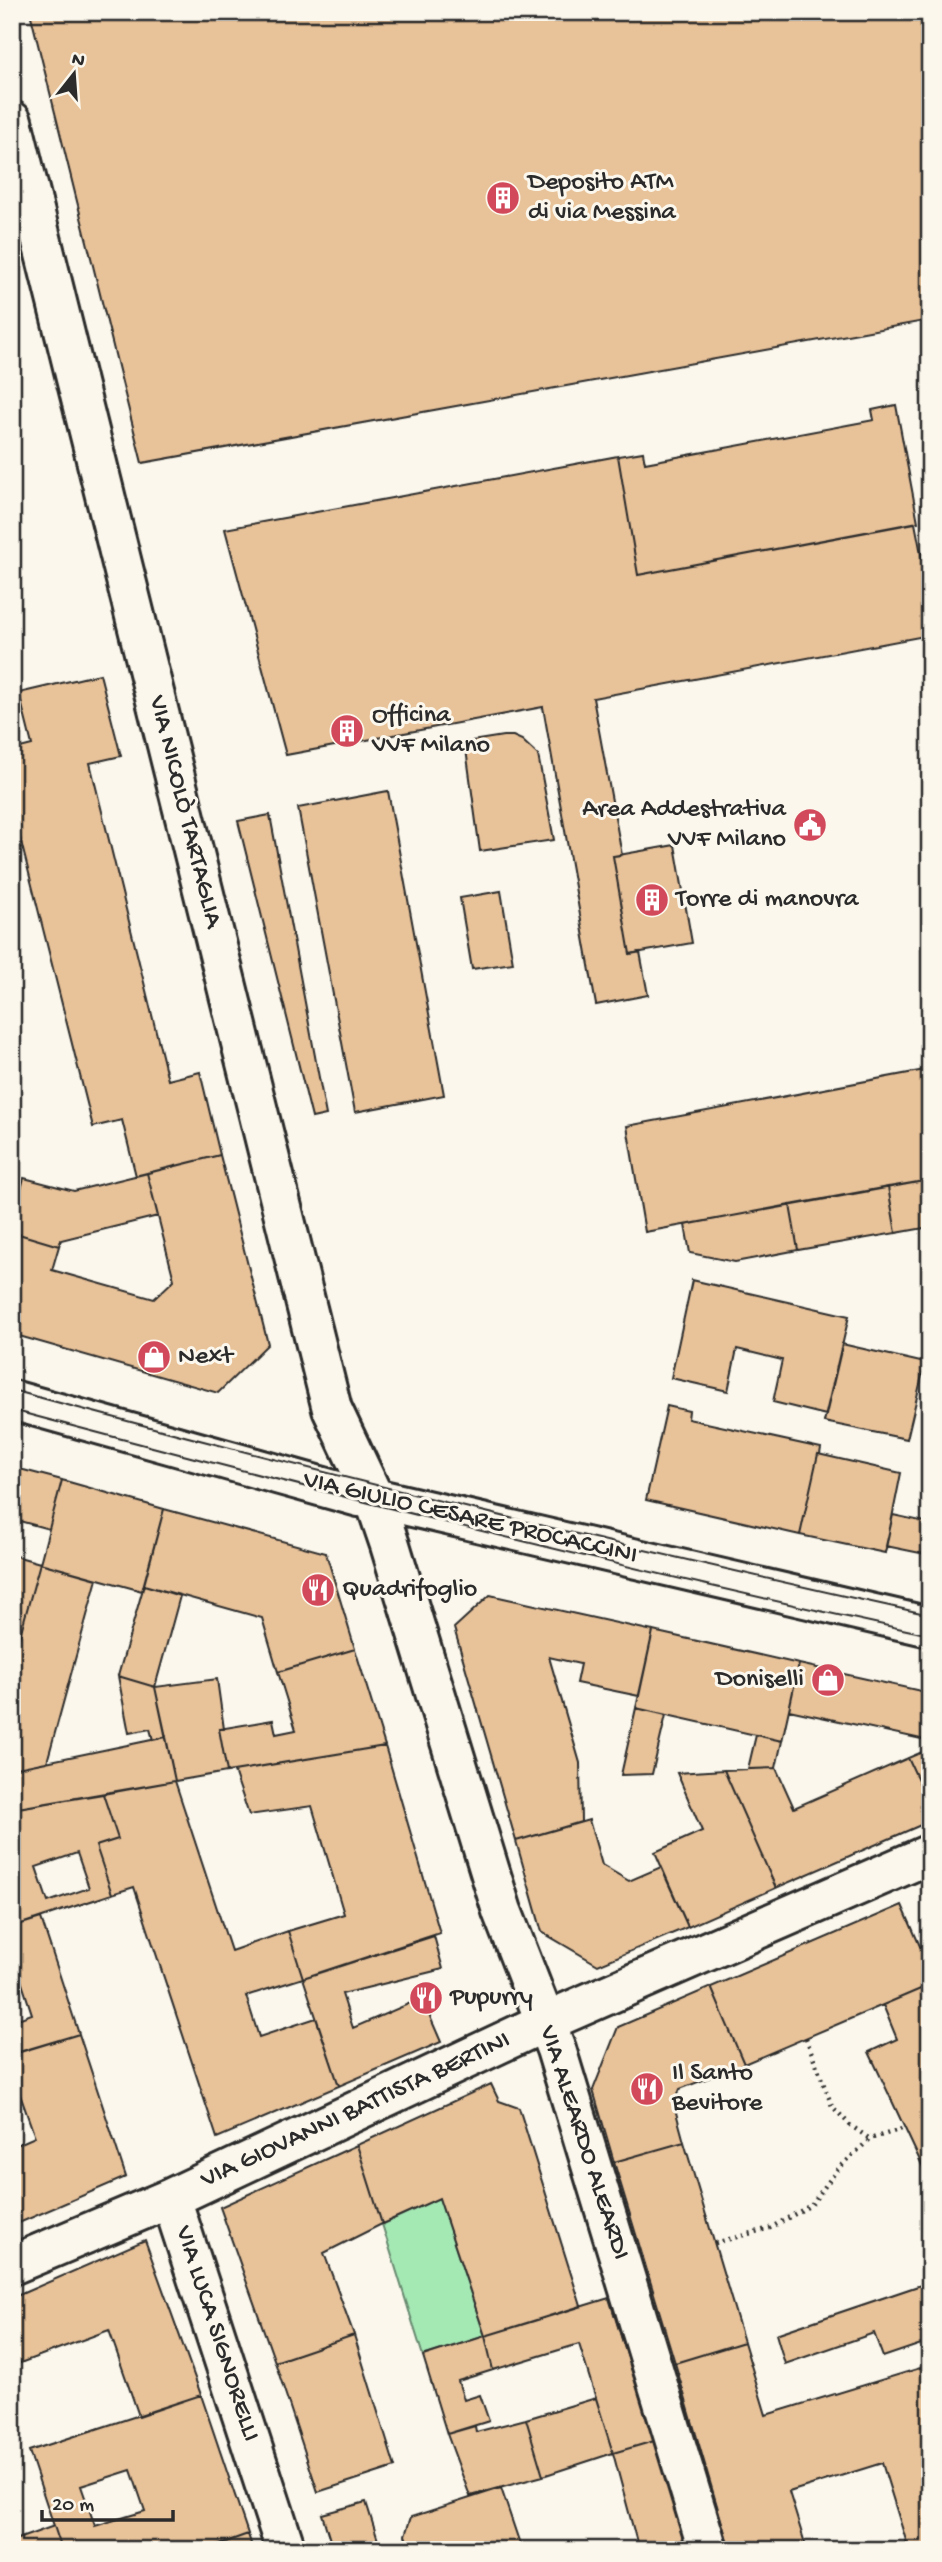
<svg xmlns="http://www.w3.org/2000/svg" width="942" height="2562" font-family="'Gochi Hand',sans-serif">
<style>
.green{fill:#a4e8b4;stroke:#688a70;stroke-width:2}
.building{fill:#e8c299;stroke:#2b2b2b;stroke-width:2;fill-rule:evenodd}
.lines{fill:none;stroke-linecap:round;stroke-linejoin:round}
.street-casing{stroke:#2b2b2b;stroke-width:44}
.secondary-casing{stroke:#2b2b2b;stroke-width:44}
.path{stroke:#2b2b2b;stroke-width:4.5;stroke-dasharray:2 5;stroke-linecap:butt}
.street{stroke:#fbf7ec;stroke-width:38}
.secondary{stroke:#fbf7ec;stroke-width:38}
.tram{stroke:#2b2b2b;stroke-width:2}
.labels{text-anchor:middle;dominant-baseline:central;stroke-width:6;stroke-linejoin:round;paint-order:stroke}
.poi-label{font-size:26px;fill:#2b2b2b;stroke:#fbf7ec;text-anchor:start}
.street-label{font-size:26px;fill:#2b2b2b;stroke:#fbf7ec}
</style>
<rect width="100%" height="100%" fill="#fbf7ec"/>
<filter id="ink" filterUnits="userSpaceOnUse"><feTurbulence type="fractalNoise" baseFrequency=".0143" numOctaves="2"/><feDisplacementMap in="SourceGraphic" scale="14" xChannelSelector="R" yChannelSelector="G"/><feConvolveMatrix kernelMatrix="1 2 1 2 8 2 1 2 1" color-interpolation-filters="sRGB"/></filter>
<g filter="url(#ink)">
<path class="green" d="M 439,2198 L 485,2336 L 423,2356 L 382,2224 Z"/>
<path class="building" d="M 30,12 L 930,12 L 930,320 L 142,463 Z
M 896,405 L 918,522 L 638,575 L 618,456 L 643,452 L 645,463 L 874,420 L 872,410 Z
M 618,456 L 638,575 L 915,523 L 930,599 L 930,635 L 593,698 L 622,855 L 613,856 L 630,954 L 640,952 L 648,995 L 596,1005 L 543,707 L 286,755 L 225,529 Z
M 100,674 L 121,756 L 90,763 L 168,1080 L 200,1072 L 220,1155 L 136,1176 L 122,1120 L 93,1127 L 12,806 L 12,750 L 32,745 L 19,693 Z
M 503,736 L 513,736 L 522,740 L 538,755 L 554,840 L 480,851 L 465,742 Z
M 388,791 L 444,1095 L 355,1112 L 298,808 Z
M 270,815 L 326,1115 L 312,1118 L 238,821 Z
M 675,845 L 692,943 L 630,954 L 613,856 Z
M 501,891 L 513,963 L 472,969 L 460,898 Z
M 930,1069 L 930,1180 L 645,1232 L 627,1126 Z
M 220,1155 L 268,1344 L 218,1393 L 12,1334 L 12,1232 L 59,1246 L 52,1270 L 154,1299 L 174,1280 L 147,1173 Z
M 147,1173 L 158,1216 L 61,1240 L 59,1246 L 12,1232 L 12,1222 L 24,1178 L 74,1191 Z
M 930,1180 L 930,1227 L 896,1233 L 888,1187 Z
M 888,1187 L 896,1233 L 798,1250 L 790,1205 Z
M 790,1205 L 798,1250 L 735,1262 L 690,1253 L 685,1225 Z
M 692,1280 L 849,1316 L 826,1415 L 773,1402 L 782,1360 L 737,1349 L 728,1391 L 671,1378 Z
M 842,1344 L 925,1363 L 907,1439 L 824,1422 Z
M 667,1406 L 689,1411 L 688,1419 L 821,1448 L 820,1454 L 818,1454 L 800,1535 L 646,1500 Z
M 818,1454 L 901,1473 L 885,1553 L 800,1535 Z
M 12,1467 L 62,1480 L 49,1529 L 12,1519 Z
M 62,1480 L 164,1509 L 142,1591 L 40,1563 Z
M 164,1509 L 326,1553 L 355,1649 L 278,1672 L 262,1618 L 144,1585 Z
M 893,1515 L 930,1523 L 930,1555 L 886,1546 Z
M 12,1555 L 40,1563 L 12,1664 Z
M 40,1563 L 97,1579 L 47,1762 L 12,1769 L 12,1664 Z
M 144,1585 L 180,1596 L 155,1687 L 118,1676 Z
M 490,1595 L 653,1631 L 639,1696 L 576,1683 L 580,1664 L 549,1657 L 580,1763 L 581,1822 L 516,1841 L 454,1628 Z
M 653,1631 L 799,1664 L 782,1741 L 636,1708 Z
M 355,1649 L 385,1746 L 227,1772 L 219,1729 L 273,1720 L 276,1734 L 296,1730 L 278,1672 Z
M 799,1664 L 930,1693 L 930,1806 L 908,1758 L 927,1750 L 926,1740 L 789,1710 Z
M 118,1676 L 155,1687 L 166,1737 L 153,1740 L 150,1729 L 129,1733 Z
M 217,1679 L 224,1729 L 219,1729 L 227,1772 L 175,1781 L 155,1687 Z
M 636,1708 L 666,1715 L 652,1774 L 621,1775 Z
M 756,1735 L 782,1741 L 776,1768 L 748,1769 Z
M 166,1737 L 175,1781 L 12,1809 L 12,1769 Z
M 385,1746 L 440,1933 L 303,1978 L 288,1931 L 344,1914 L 312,1806 L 249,1815 L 234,1771 Z
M 908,1758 L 930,1806 L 930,1821 L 776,1888 L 724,1770 L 776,1768 L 794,1808 Z
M 724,1770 L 776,1888 L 688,1927 L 655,1852 L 702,1831 L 677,1773 Z
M 175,1781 L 231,1951 L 288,1931 L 303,1978 L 246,1996 L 259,2037 L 316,2018 L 339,2086 L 217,2138 L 134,1887 L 112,1894 L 96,1846 L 118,1839 L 103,1794 Z
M 103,1794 L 118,1839 L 96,1846 L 112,1894 L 12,1927 L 12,1809 ZM 77,1853 L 89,1888 L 48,1902 L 36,1867 Z
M 589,1820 L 602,1865 L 629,1881 L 661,1867 L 688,1927 L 598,1965 L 542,1932 L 516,1841 Z
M 902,1905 L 930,1969 L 930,1985 L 744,2064 L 711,1987 Z
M 41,1918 L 79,2034 L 14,2054 L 12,2021 L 32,2014 L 14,1959 L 12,1960 L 12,1927 Z
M 434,1936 L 443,1969 L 342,1994 L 353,2028 L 422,1998 L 441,2042 L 339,2086 L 303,1978 Z
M 930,1985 L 930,2182 L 869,2052 L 897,2039 L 883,2005 Z
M 711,1987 L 744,2064 L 680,2089 L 674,2105 L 684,2142 L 614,2162 L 593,2090 L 618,2027 Z
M 79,2034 L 126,2177 L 12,2226 L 12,2147 L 35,2137 L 12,2072 L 12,2054 Z
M 491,2084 L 499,2101 L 519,2108 L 581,2306 L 485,2336 L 439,2198 L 382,2224 L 357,2145 Z
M 684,2142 L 744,2342 L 675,2363 L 614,2162 Z
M 357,2145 L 382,2224 L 324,2253 L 354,2335 L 275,2362 L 220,2207 Z
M 145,2240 L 201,2395 L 139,2416 L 109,2330 L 12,2366 L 12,2298 Z
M 930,2282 L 930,2341 L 883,2357 L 874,2333 L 785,2364 L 776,2334 Z
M 609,2298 L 654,2441 L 613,2453 L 579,2344 L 493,2370 L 485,2336 Z
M 354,2335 L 395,2467 L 318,2492 L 275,2362 Z
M 485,2336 L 493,2370 L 458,2381 L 464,2400 L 480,2395 L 489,2421 L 447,2434 L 423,2356 Z
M 744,2342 L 766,2415 L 930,2365 L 930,2550 L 909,2550 L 882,2463 L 789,2492 L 807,2550 L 730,2550 L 675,2363 Z
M 201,2395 L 248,2534 L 203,2550 L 62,2550 L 29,2451 ZM 131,2470 L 145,2511 L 95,2526 L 81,2486 Z
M 596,2398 L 613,2453 L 543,2476 L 526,2419 Z
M 526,2419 L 543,2476 L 470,2496 L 447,2434 L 475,2426 L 476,2432 Z
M 654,2441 L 688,2550 L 639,2550 L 613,2453 Z
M 501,2488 L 522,2550 L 410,2550 L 405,2535 L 411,2517 Z
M 366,2502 L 381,2550 L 333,2550 L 322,2514 Z
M 54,2526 L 62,2550 L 12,2550 L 12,2541 Z
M 248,2534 L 253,2550 L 203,2550 L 212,2547 Z"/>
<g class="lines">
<g class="street-casing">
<path id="street" d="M 12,121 L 332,1409 L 374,1498 L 390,1545 L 502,1911 L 556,2049 L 708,2550
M 171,2198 L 286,2550
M 12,2265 L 171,2198 L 545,2022 L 930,1854"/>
</g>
<g class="secondary-casing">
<path id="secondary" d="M 12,1400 L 359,1497 L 374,1498 L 930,1627"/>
</g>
<path class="path" d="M 806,2038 L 832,2106 L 850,2125 L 870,2139
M 715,2243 L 770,2228 L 811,2205 L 837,2170 L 870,2139 L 905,2128"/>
<use href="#street" class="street"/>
<use href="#secondary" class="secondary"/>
<path class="tram" d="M 12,1390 C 316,1473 622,1547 930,1615
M 12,1410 C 317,1491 622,1569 930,1635"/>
</g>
</g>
<defs>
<g id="building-disc" transform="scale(1.75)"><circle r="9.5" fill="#d1495b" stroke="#fbf7ec"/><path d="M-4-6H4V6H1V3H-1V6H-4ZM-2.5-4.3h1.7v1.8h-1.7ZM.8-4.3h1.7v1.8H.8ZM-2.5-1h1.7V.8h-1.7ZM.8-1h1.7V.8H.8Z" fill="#fff"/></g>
<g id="civic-disc" transform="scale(1.75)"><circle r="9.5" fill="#d1495b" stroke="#fbf7ec"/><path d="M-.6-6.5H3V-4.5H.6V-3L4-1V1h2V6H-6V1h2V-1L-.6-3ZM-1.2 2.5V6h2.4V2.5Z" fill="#fff"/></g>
<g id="shop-disc" transform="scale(1.75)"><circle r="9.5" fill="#d1495b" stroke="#fbf7ec"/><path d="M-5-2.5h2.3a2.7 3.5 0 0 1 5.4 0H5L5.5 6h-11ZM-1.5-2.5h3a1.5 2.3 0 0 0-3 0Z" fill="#fff"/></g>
<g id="restaurant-disc" transform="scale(1.75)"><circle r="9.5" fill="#d1495b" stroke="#fbf7ec"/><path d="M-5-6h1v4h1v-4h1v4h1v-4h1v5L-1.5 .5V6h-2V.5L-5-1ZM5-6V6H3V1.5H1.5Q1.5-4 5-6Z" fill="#fff"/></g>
</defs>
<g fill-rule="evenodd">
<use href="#building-disc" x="503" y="198"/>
<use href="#building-disc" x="347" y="731"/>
<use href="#civic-disc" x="810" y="825"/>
<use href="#building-disc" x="652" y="900"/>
<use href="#shop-disc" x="154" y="1357"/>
<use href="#restaurant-disc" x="318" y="1590"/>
<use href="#shop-disc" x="828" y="1680"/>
<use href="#restaurant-disc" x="426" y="1998"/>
<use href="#restaurant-disc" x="647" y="2089"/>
</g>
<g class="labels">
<g class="poi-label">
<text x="528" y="183">Deposito ATM<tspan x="528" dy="30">di via Messina</tspan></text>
<text x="372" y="716">Officina<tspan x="372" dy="30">VVF Milano</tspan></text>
<text x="786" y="810" text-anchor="end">Area Addestrativa<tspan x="786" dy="30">VVF Milano</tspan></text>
<text x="676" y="900">Torre di manovra</text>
<text x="178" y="1357">Next</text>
<text x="342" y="1590">Quadrifoglio</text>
<text x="804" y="1680" text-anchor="end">Doniselli</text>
<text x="450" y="1998">Pupurry</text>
<text x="672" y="2074">Il Santo<tspan x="672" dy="30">Bevitore</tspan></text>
</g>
<g class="street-label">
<text transform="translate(184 812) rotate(76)">VIA NICOLÒ TARTAGLIA</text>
<text transform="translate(470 1519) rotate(13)">VIA GIULIO CESARE PROCACCINI</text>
<text transform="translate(356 2111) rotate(-25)">VIA GIOVANNI BATTISTA BERTINI</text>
<text transform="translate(583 2143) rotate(72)">VIA ALEARDO ALEARDI</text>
<text transform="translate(216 2334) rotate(72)">VIA LUCA SIGNORELLI</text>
</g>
</g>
<rect width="942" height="2562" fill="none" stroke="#fbf7ec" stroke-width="42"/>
<rect x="21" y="21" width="900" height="2520" fill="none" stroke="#2b2b2b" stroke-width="2.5" filter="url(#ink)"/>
<g transform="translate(74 74) rotate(17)" stroke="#fbf7ec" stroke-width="5" paint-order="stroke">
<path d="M0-5L12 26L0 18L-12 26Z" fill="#2b2b2b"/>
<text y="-10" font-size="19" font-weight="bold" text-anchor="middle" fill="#2b2b2b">N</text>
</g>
<path d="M42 2510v10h131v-10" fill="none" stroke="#2b2b2b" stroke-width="3.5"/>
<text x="52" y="2510" font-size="21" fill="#2b2b2b" stroke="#fbf7ec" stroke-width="5" paint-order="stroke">20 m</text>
</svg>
